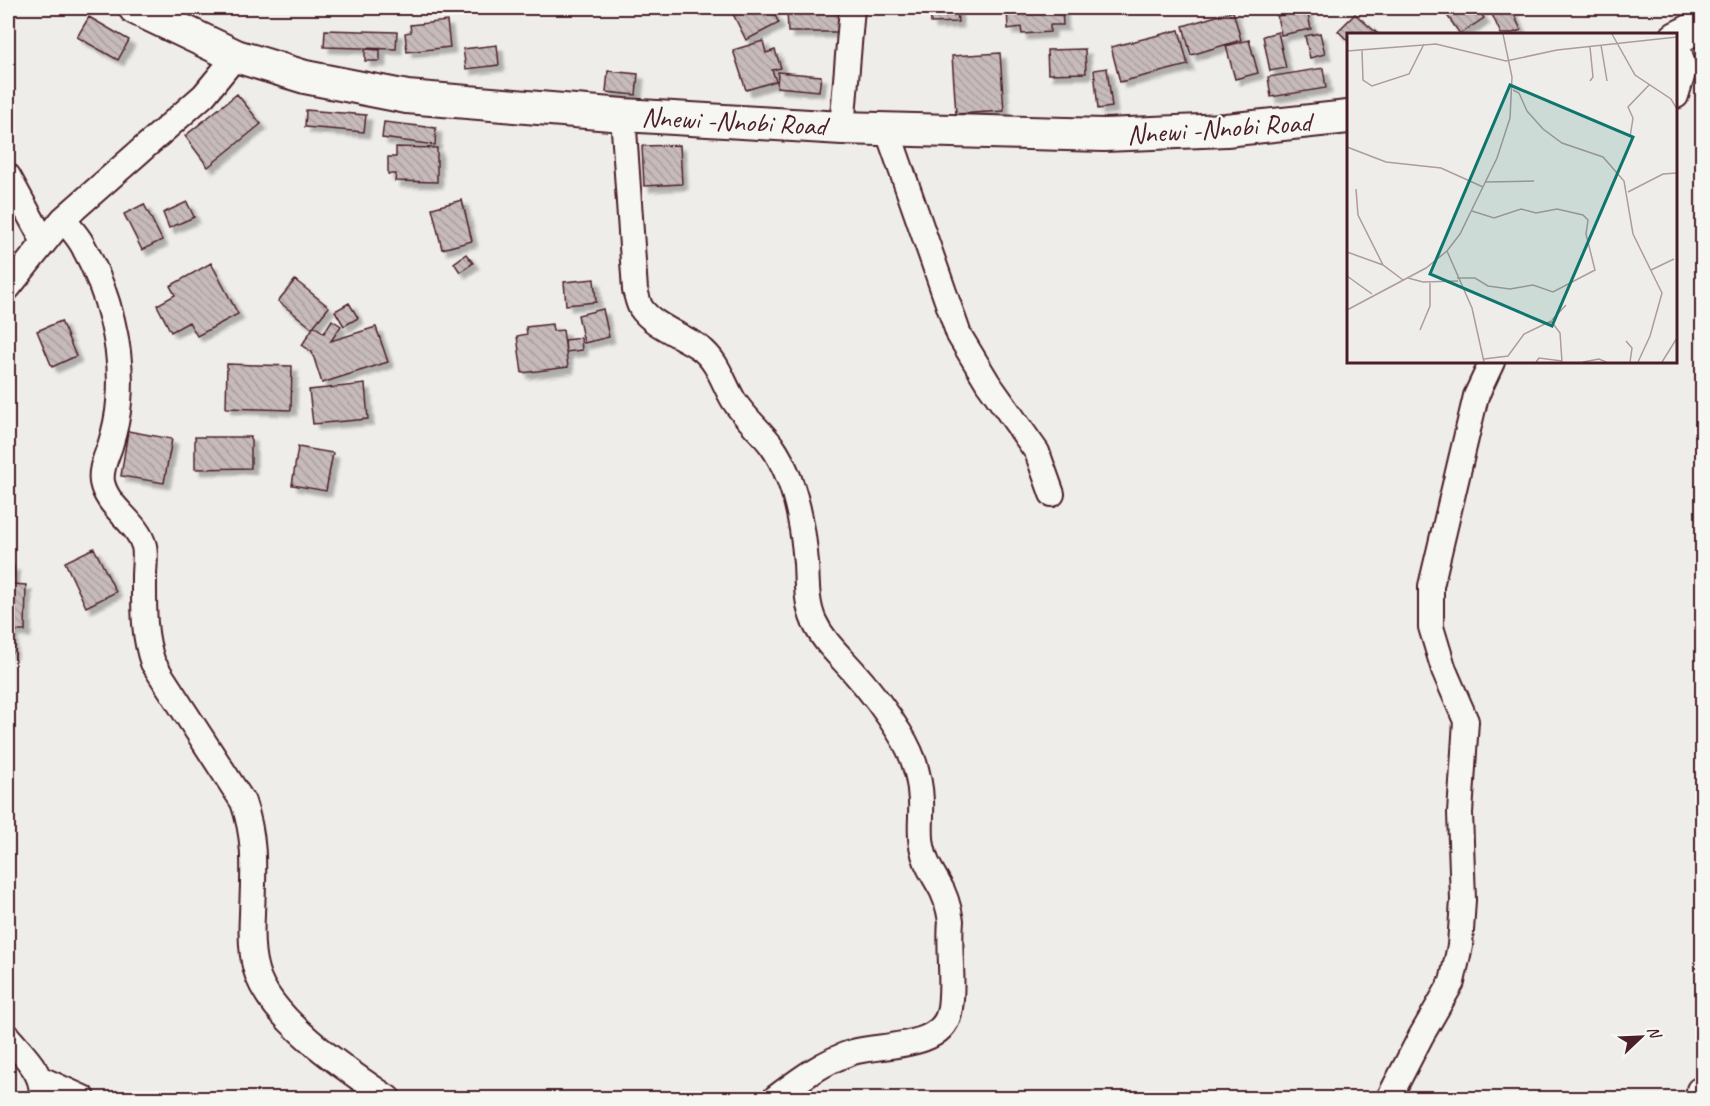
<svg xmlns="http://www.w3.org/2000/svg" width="1710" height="1106" font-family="Caveat,sans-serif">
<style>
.building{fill:url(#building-back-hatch);stroke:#4a1f2b;stroke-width:1.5;filter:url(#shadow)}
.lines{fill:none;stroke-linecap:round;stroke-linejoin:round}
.minor-casing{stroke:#4a1f2b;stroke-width:28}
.major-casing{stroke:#4a1f2b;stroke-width:36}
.minor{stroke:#f6f6f2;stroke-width:24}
.major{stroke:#f6f6f2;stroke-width:32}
.labels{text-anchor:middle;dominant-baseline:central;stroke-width:4.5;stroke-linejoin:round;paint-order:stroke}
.street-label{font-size:28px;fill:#4a1f2b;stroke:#f6f6f2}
.inset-road{fill:none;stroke:#ad9b9e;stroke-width:1.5}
.view{fill:#0f766e;fill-opacity:0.15;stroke:#0f766e;stroke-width:3}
.inset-edge{fill:none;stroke:#4a1f2b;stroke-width:3}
</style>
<defs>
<pattern id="building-back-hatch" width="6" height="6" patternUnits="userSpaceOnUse" patternTransform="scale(1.5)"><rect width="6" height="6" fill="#c6babb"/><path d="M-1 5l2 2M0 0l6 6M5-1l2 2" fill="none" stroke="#ac9fa1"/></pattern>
<filter id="shadow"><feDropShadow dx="5.5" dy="5.5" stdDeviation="1.5" flood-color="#0004"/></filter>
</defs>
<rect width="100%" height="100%" fill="#efedea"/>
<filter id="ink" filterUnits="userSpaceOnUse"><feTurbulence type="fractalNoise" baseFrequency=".0167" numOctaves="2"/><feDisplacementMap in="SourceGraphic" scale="12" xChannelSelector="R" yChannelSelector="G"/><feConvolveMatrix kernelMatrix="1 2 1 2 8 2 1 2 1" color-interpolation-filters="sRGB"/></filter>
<g filter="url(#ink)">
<path class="building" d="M 730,8 L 771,8 L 779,23 L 746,40 Z
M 787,8 L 844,8 L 844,32 L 788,32 Z
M 930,8 L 957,8 L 958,22 L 931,23 Z
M 1007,8 L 1062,8 L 1063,25 L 1050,25 L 1050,32 L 1022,34 L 1021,27 L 1008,29 Z
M 1442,8 L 1477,8 L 1484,18 L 1460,34 Z
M 1489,8 L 1511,8 L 1521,30 L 1510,34 L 1501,34 Z
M 1307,10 L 1311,29 L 1281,35 L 1277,16 Z
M 1233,11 L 1241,40 L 1191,55 L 1183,26 Z
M 1355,14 L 1378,34 L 1348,34 L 1348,41 L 1338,31 Z
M 89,17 L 129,40 L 118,60 L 77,37 Z
M 447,21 L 450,47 L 407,52 L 405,33 L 411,32 L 410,25 Z
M 325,30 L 397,32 L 396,49 L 324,47 Z
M 1179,30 L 1188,65 L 1120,82 L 1111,47 Z
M 1278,32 L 1286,68 L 1270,71 L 1263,36 Z
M 1320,33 L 1325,54 L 1310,58 L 1305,36 Z
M 1249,40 L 1258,73 L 1235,79 L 1226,46 Z
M 763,41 L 766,53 L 775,50 L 781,68 L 772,70 L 776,81 L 746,90 L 733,50 Z
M 497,45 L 499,65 L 466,69 L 463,49 Z
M 365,49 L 380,50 L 380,61 L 365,61 Z
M 1085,49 L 1086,73 L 1048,74 L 1047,50 Z
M 1000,53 L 1004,111 L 956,114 L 952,56 Z
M 1107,68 L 1112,107 L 1098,109 L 1094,70 Z
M 1323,68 L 1326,88 L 1271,97 L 1268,77 Z
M 608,71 L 638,74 L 636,95 L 606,92 Z
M 778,72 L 821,76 L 819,91 L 777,87 Z
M 237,94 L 261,124 L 208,167 L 185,136 Z
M 306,110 L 366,115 L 364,132 L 305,127 Z
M 384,122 L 436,128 L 435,145 L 382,138 Z
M 680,145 L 682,184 L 644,186 L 642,146 Z
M 396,147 L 437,148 L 437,182 L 395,181 L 396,174 L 388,174 L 388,157 L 396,157 Z
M 462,200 L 472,241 L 442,249 L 432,208 Z
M 187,202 L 194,217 L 169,228 L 163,213 Z
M 144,204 L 162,240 L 142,250 L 124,214 Z
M 466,254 L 473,263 L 460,272 L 454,263 Z
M 211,263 L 238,314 L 197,336 L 189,322 L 171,332 L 157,305 L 175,295 L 170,286 Z
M 594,279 L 596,302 L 566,305 L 564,282 Z
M 295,280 L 329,307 L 312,328 L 278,301 Z
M 349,303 L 358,318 L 344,326 L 335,311 Z
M 603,309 L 609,337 L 584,343 L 578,315 Z
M 332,320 L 341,326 L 331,341 L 376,327 L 388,362 L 322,383 L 312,352 L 302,345 L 314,326 L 324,333 Z
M 61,321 L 76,356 L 52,367 L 37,331 Z
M 552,324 L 553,331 L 563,330 L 568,367 L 522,373 L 517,336 L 527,334 L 526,327 Z
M 581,338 L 582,350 L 566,352 L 565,340 Z
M 227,364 L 292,366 L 291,410 L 226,408 Z
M 365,384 L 368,419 L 313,424 L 309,390 Z
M 128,431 L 172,439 L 164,483 L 121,476 Z
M 195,437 L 251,437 L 251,468 L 195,469 Z
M 298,447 L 333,453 L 326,491 L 292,485 Z
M 94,548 L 116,592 L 86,607 L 65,562 Z
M 8,566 L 14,566 L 13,584 L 26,585 L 25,631 L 12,631 L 12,653 L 8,653 Z"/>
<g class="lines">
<g class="minor-casing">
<path id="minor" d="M 1676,96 L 1684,70 L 1676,38
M 623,115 L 635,290 C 637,296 638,303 641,308 C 652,325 683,336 700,348 C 718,361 723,383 734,401 C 745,418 760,430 772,446 C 795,479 803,524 806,563 C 807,581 806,603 814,621 C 823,641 839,655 853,671 C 870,690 886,711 899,732 C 913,753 920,776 921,801 C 922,816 919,831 922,846 C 925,862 930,869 938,883 C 945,894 949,908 951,921 C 948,949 955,987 949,1013 C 941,1049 882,1044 853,1052 C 824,1061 799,1080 775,1098
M 842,128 L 852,8
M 887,129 L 959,335 L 988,383 L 1037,452 L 1052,494
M 8,176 L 44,242
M 63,219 C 69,227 77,235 82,244 C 108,290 124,349 119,402 C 118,416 114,433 110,446 C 106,458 100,469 102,482 C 107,508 137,521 144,546 C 146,555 144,567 144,577 C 144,607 143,634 153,663 L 243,802 C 257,842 253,874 252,915 C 251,933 251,953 256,970 C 269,1019 348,1071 388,1098
M 8,288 L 63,219 L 204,95 L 236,56
M 8,1037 C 22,1054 46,1074 41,1098
M 39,1078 L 83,1098
M 1699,1090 L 1702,1089
M 1389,1098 L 1421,1036 L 1452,982 L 1460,946 L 1463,900 L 1460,813 L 1466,721 L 1444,670 L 1431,627 L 1431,586 L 1476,396 L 1492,362"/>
</g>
<g class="major-casing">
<path id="major" d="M 135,8 L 236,56 L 305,77 L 407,97 L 623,115 L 842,128 L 1104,135 L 1226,130 L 1348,117
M 1676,38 L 1702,25"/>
</g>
<use href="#minor" class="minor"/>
<use href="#major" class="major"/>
</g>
</g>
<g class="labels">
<g class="street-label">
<text transform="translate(734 121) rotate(3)">Nnewi -Nnobi Road</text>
<text transform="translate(1219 128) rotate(-4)">Nnewi -Nnobi Road</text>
</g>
</g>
<g transform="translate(1347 33)">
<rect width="330" height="330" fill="#efedea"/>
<path class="inset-road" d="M 265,1 L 288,42 L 324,66 L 330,76M 254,12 L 260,48M 15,17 L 16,47 L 25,53 L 62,41 L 77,11M 0,18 L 89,11 L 159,28 L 210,17 L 330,4M 243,48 L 246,44 L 243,14M 166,57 L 172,60 L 180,78 L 196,96 L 215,110 L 256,124 L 277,148 L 286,201 L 315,260 L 303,303 L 291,329M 283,104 L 286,85 L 281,74 L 302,52M 0,114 L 39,129 L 94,135 L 136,154M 139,149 L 187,148M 9,156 L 11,182 L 36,232M 281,159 L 316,141 L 330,140M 100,218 L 125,275 L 137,329M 0,219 L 36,232 L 56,247M 304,237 L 327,226M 0,243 L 25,261M 61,245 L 76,249 L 111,248M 110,245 L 128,245 L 141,253 L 163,256 L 186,252 L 206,259 L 248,237 L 239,201 L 241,187 L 236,182 L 210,176 L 189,180 L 174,176 L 147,185 L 125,178M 0,277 L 79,235 L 100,218 L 113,201 L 150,125 L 163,85 L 165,44 L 156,1M 205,287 L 219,272M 73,297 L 83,273 L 83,250M 279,308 L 285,315 L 283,329M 137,326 L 161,323 L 177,301 L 204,288 L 213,300 L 215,329M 189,329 L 192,325 L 215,328M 236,329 L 252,326 L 259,329M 315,329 L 330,305"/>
<path class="view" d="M 163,52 L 286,104 L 205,293 L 83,241 Z"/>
<rect width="330" height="330" class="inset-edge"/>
</g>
<rect width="1710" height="1106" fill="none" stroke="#f6f6f2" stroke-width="30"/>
<rect x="15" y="15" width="1680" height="1076" fill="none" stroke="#4a1f2b" stroke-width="2" filter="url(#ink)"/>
<g transform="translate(1641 1037) rotate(67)" stroke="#f6f6f2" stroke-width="4.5" paint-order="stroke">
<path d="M0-4.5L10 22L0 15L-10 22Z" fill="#4a1f2b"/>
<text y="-9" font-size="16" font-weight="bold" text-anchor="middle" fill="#4a1f2b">N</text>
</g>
</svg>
